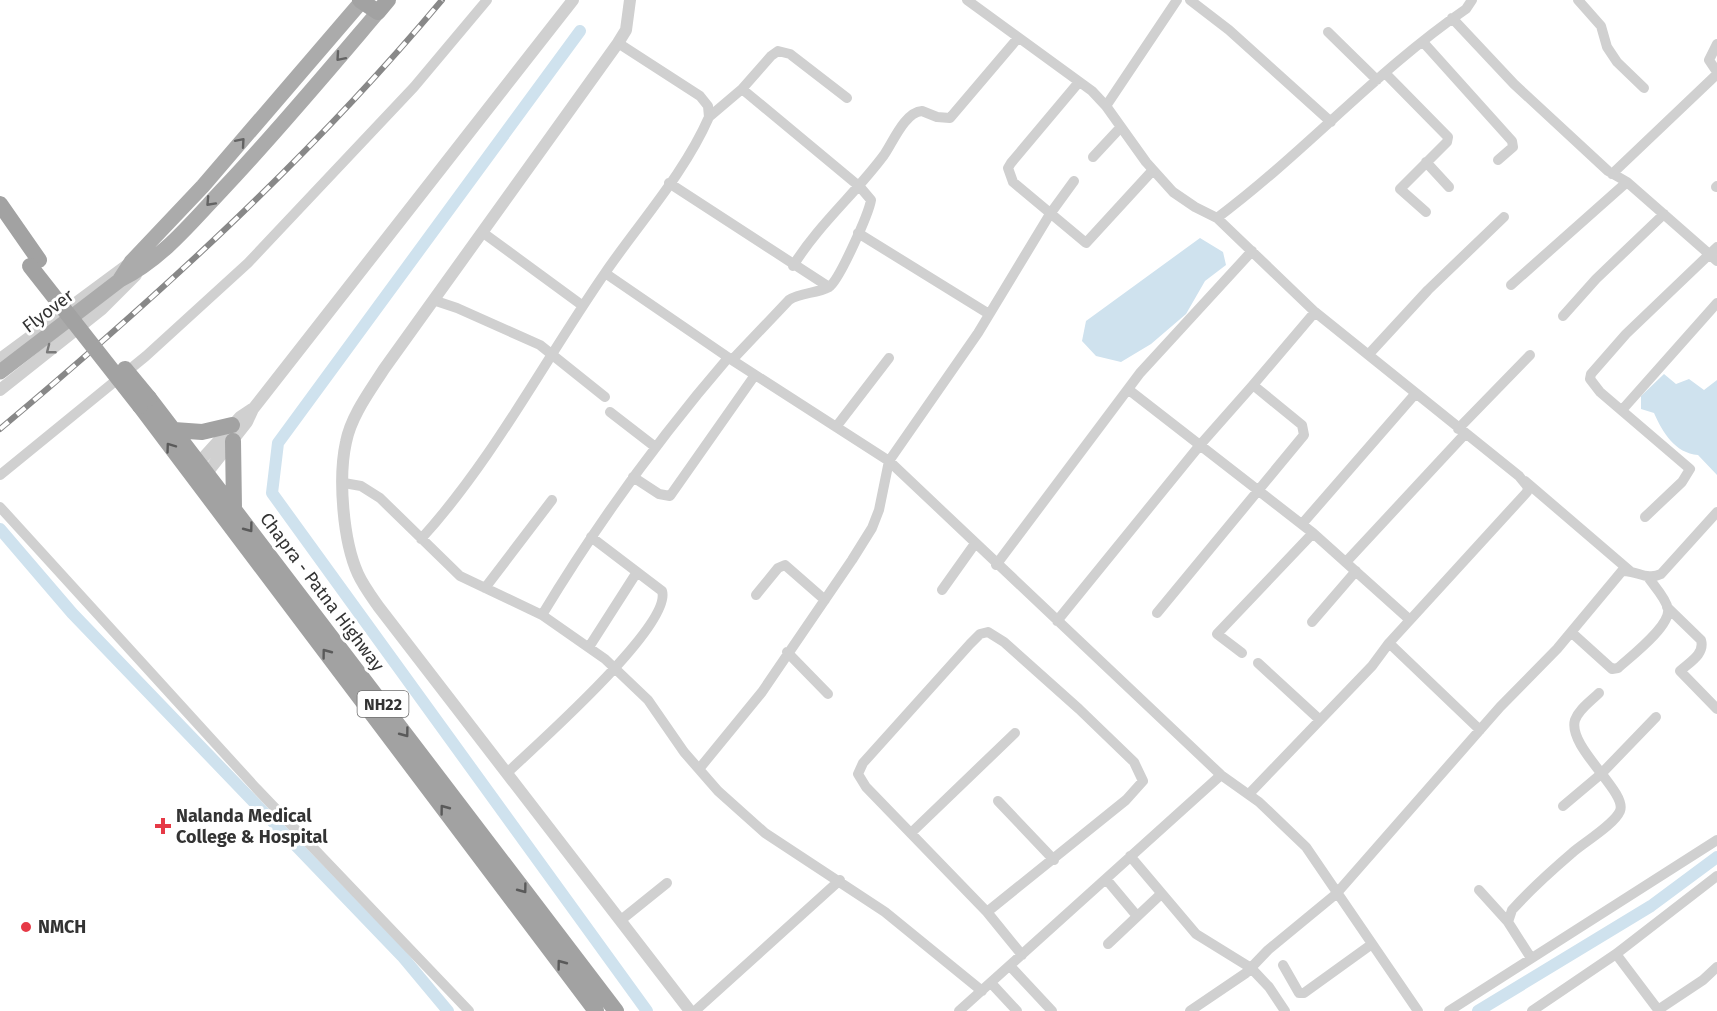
<svg xmlns="http://www.w3.org/2000/svg" width="1717" height="1011" font-family="'Fira Sans',sans-serif">
<style>
.water{fill:#cfe2ee}
.lines{fill:none;stroke-linecap:round;stroke-linejoin:round}
.canal{stroke:#cfe2ee;stroke-width:12}
.minor{stroke:#d0d0d0;stroke-width:10}
.tertiary{stroke:#d0d0d0;stroke-width:12}
.primary{stroke:#ababab;stroke-width:15}
.trunk{stroke:#a2a2a2;stroke-width:16}
.rail-casing{stroke:#888;stroke-width:6}
.rail{stroke:#fff;stroke-width:4;stroke-dasharray:11;stroke-linecap:butt}
.trunk-bridge{stroke:#a2a2a2;stroke-width:16}
.oneway{stroke:#636363}
.oneway2{stroke:#7a7a7a}
.oneway3{stroke:#5a5a5a}
.poi-dot{fill:#e63946;stroke:#fff;stroke-width:2}
.labels{text-anchor:middle;dominant-baseline:central;stroke-width:6;stroke-linejoin:round;paint-order:stroke}
.shield{fill:#fff;stroke:#707070;stroke-width:1.5}
.shield-label{font-size:16px;font-weight:bold;fill:#333}
.street-label{font-size:18px;fill:#333;stroke:#fff}
.poi-label{font-size:18px;font-weight:bold;fill:#333;stroke:#fff;text-anchor:start}
</style>
<rect width="100%" height="100%" fill="#fff"/>
<path class="water" d="M 1200,238 L 1223,252 L 1226,265 L 1205,281 L 1186,314 L 1151,344 L 1121,362 L 1096,356 L 1082,341 L 1086,321 Z
M 1664,374 L 1676,384 L 1689,379 L 1704,390 L 1717,380 L 1717,475 L 1698,455 C 1675,453 1663,433 1654,413 L 1641,409 L 1641,396 Z"/>
<g class="lines">
<path class="canal" d="M 580,31 L 278,443 L 272,493 L 647,1011
M 0,529 L 72,613 L 402,956 L 448,1011
M 1478,1011 L 1651,906 L 1717,857"/>
<path class="minor" d="M 967,0 L 1092,91 L 1106,106 L 1146,162 L 1173,192 L 1195,207 L 1217,218 L 1315,312 L 1519,476 L 1528,487 L 1527,492 L 1389,643 L 1372,666 L 1249,794
M 1190,0 L 1229,30 L 1331,122
M 1578,0 L 1601,26 L 1607,47 L 1617,62 L 1644,88
M 1452,18 L 1514,84 L 1608,171 L 1627,182 L 1717,261
M 1328,32 L 1377,80
M 1423,42 L 1512,141 L 1513,147 L 1498,160
M 1717,44 L 1709,60 L 1717,72
M 1385,73 L 1448,137 L 1447,142 L 1400,189 L 1426,212
M 1079,82 L 1011,163 L 1008,168 L 1013,182 L 1086,243 L 1153,170
M 1106,106 L 1177,0
M 709,117 L 742,89 L 771,56 L 778,51 L 790,54 L 847,98
M 1093,157 L 1120,128
M 1426,162 L 1449,187
M 1612,174 L 1717,74
M 669,183 L 829,287
M 1716,187 L 1717,186
M 1217,218 C 1304,153 1377,70 1466,9 L 1472,0
M 482,232 L 583,306
M 858,233 L 989,314
M 793,266 C 818,225 856,193 884,155 C 893,142 905,112 922,111 L 937,117 L 950,118 L 1018,38
M 605,273 L 732,360 L 889,461 L 1221,775 L 1259,802 L 1306,847 L 1418,1011
M 1511,285 L 1627,182
M 433,300 L 457,308 L 540,345 L 605,397
M 1563,316 L 1596,279 L 1664,214
M 1369,354 L 1428,290 L 1504,217
M 732,360 L 789,300 C 801,292 816,294 829,287 C 839,281 869,213 871,200 L 860,187 L 742,89
M 1129,390 L 1313,533
M 1622,410 L 1717,303
M 610,412 L 654,446
M 836,427 L 889,358
M 1458,429 L 1530,355
M 0,475 L 146,356 L 248,263 L 414,87 L 487,0
M 633,477 L 659,494 L 670,496 L 755,375
M 1525,481 L 1630,571
M 344,483 L 361,486 L 380,498 L 460,576 L 542,615 L 605,659 L 648,700 L 684,752 L 718,791 L 765,833 L 885,912 L 982,991
M 0,507 L 256,788 L 469,1011
M 1645,517 L 1682,482 L 1690,469 L 1600,392 L 1590,379 L 1591,374 L 1626,334 L 1717,247
M 1302,524 L 1416,393
M 421,539 C 493,460 544,361 605,273 C 640,222 684,174 709,117 L 708,106 L 700,96 L 618,43
M 1346,562 L 1465,434
M 996,565 L 1140,373 L 1252,251
M 485,588 L 552,500
M 942,590 L 974,545
M 756,595 L 778,568 L 785,565 L 825,600
M 1667,607 L 1701,640 C 1705,654 1690,662 1680,671 L 1717,709
M 1157,613 L 1304,435 L 1302,425 L 1253,385 L 1315,312
M 542,615 C 597,524 659,438 728,358
M 1057,621 L 1200,445 L 1253,385
M 1312,622 L 1356,571
M 1571,632 L 1612,669 L 1618,668 C 1630,657 1671,626 1668,609 C 1666,598 1654,586 1648,577
M 1389,643 L 1480,730
M 589,647 L 637,572
M 787,652 L 828,694
M 1242,653 L 1217,634 L 1313,533 L 1410,620
M 1258,663 L 1320,720
M 699,769 L 762,692 L 852,560 L 872,528 L 879,510 L 889,461 L 978,333 L 1050,214 L 1074,181
M 507,773 C 535,746 673,625 662,591 L 591,537
M 998,801 L 1054,860
M 1563,806 L 1601,774 L 1656,717
M 911,833 L 1015,733
M 1130,856 L 1196,934 L 1251,968 L 1269,987 L 1285,1011
M 1106,879 L 1137,916
M 1479,890 L 1508,922
M 987,912 L 1126,800 L 1143,781 L 1134,762 L 1079,709 L 1004,642 L 988,632 L 980,634 L 970,644 L 863,763 L 858,774 L 866,787 L 987,912 L 1022,955
M 621,920 L 667,883
M 1108,944 L 1161,894
M 1616,954 L 1659,1011
M 1531,958 L 1508,922 L 1512,910 C 1530,890 1551,871 1572,853 C 1583,843 1614,825 1620,811 C 1628,792 1567,747 1575,720 C 1579,709 1591,701 1599,693
M 1283,965 L 1299,993 L 1304,993 L 1372,944
M 1010,966 L 1052,1011
M 991,983 L 1017,1011
M 1658,1010 L 1703,980 L 1717,967
M 695,1011 L 840,880
M 959,1011 L 1221,775
M 1190,1011 L 1246,973 L 1268,950 L 1336,894 L 1500,707 L 1557,649 L 1622,571 C 1636,570 1647,581 1661,574 L 1717,512
M 1449,1011 L 1717,840
M 1532,1011 L 1616,954 L 1717,876"/>
<path class="tertiary" d="M 630,0 L 626,30 L 618,43 L 384,369 C 370,391 351,416 346,442 C 338,478 343,541 358,574 C 363,585 371,596 378,606 L 690,1011
M 0,359 L 127,265
M 0,390 L 102,309 L 136,275
M 193,469 L 240,417 L 252,409
M 203,478 L 247,422 L 253,409 L 573,0"/>
<path class="primary" d="M 120,279 L 131,262 L 203,186 L 362,1
M 0,372 L 120,280 C 161,260 191,223 222,190 C 276,133 327,72 378,12"/>
<path class="trunk" d="M 360,0 L 378,12 L 388,0
M 0,204 L 39,260
M 149,398 L 616,1011
M 140,406 L 596,1011
M 174,430 L 202,432 L 232,425
M 233,441 L 234,508"/>
<g class="rail-casing">
<path id="rail" d="M 0,429 C 158,296 309,159 442,0"/>
</g>
<use href="#rail" class="rail"/>
<path class="trunk-bridge" d="M 30,266 L 140,406
M 125,369 L 149,398"/>
</g>
<defs><path id="oneway-chevron" d="M-2-3.5L2.5 0L-2 3.5" fill="none" stroke-width="1.6" stroke-linecap="round" stroke-linejoin="round" transform="scale(1.5)"/></defs>
<g class="oneway">
<use href="#oneway-chevron" transform="translate(340 57) rotate(131)"/>
<use href="#oneway-chevron" transform="translate(241 142) rotate(-49)"/>
<use href="#oneway-chevron" transform="translate(210 202) rotate(133)"/>
</g>
<use class="oneway2" href="#oneway-chevron" transform="translate(50 350) rotate(142)"/>
<g class="oneway3">
<use href="#oneway-chevron" transform="translate(170 447) rotate(-126)"/>
<use href="#oneway-chevron" transform="translate(249 528) rotate(53)"/>
<use href="#oneway-chevron" transform="translate(326 653) rotate(-127)"/>
<use href="#oneway-chevron" transform="translate(405 733) rotate(53)"/>
<use href="#oneway-chevron" transform="translate(444 809) rotate(-127)"/>
<use href="#oneway-chevron" transform="translate(523 889) rotate(53)"/>
<use href="#oneway-chevron" transform="translate(561 964) rotate(-127)"/>
</g>
<g class="poi-dot">
<path d="M160 817h6v6h6v6h-6v6h-6v-6h-6v-6h6z"/>
<circle cx="26" cy="927" r="6"/>
</g>
<g class="labels">
<rect class="shield" x="357.5" y="691" width="51" height="26" rx="4.5"/>
<g class="shield-label">
<text x="383" y="704">NH22</text>
</g>
<g class="street-label">
<text transform="translate(48 311) rotate(-37)">Flyover</text>
<text transform="translate(322 592) rotate(53)">Chapra - Patna Highway</text>
</g>
<g class="poi-label">
<text x="176" y="816">Nalanda Medical<tspan x="176" dy="21">College &amp; Hospital</tspan></text>
<text x="38" y="927">NMCH</text>
</g>
</g>
</svg>
